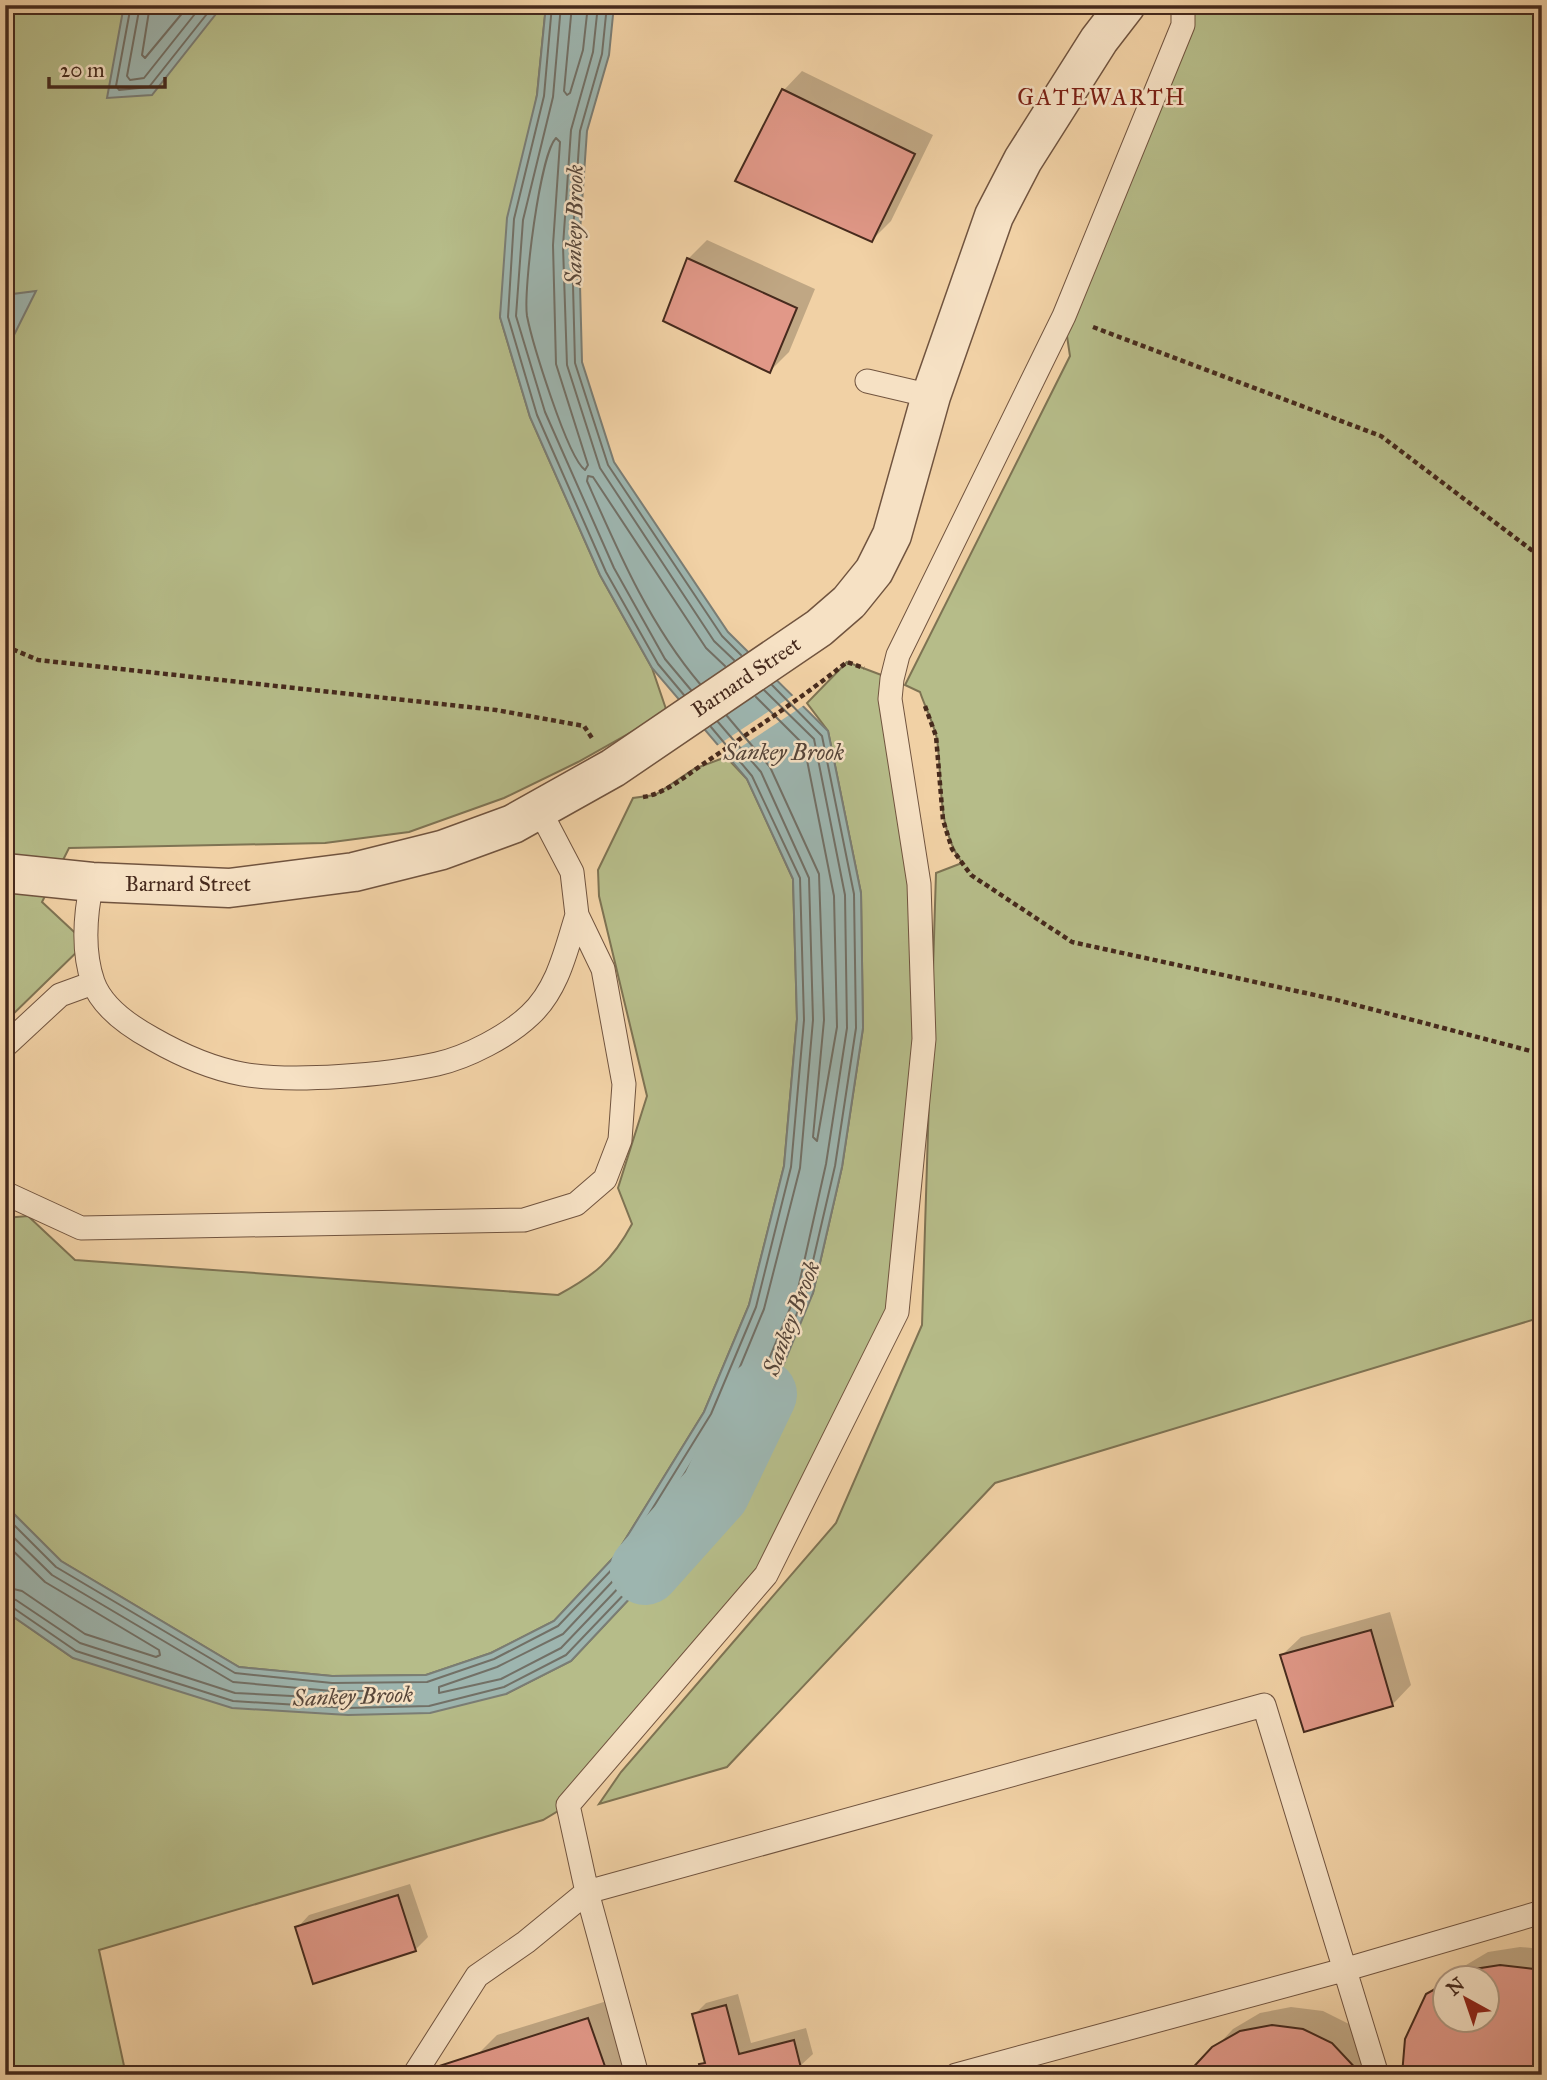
<svg xmlns="http://www.w3.org/2000/svg" width="1547" height="2080" font-family="'IM FELL Great Primer',serif">
<style>
.green{fill:#b6bc89;stroke:#7e7353;stroke-width:2}
.water{fill:#9db5af;stroke:#7a7d75;stroke-width:2}
.pier{fill:#f1d1a5}
.shadow{fill:#0003}
.lines{fill:none;stroke-linecap:round;stroke-linejoin:round}
.shore{stroke:#727066;stroke-width:2}
.river{stroke:#9db5af;stroke-width:70}
.building{fill:#e19888;stroke:#462a1d;stroke-width:2}
.service-casing{stroke:#71543f;stroke-width:25}
.minor-casing{stroke:#71543f;stroke-width:41}
.path{stroke:#462a1d;stroke-width:4.5;stroke-dasharray:5 3.5;stroke-linecap:butt}
.service{stroke:#f6e1c4;stroke-width:23}
.minor{stroke:#f6e1c4;stroke-width:38}
.labels{text-anchor:middle;dominant-baseline:central;stroke-width:5;stroke-linejoin:round;paint-order:stroke}
.street-label{font-size:21px;fill:#462a1d;stroke:#f6e1c4}
.neighbourhood-label{font-size:23px;letter-spacing:2px;fill:#7a1f14;stroke:#f6e1c4}
.water-label{font-size:23px;font-style:italic;fill:#57463a;stroke:#f6e1c4}
</style>
<rect width="100%" height="100%" fill="#f1d1a5"/>
<filter id="stains"><feTurbulence type="fractalNoise" baseFrequency=".00286" numOctaves="4"/><feColorMatrix values="0 0 0 0 .2 0 0 0 0 .09 0 0 0 0 .02 0 0 0 .5 -.17"/></filter>
<radialGradient id="worn" r=".72"><stop offset=".6" stop-color="#630" stop-opacity="0"/><stop offset="1" stop-color="#630" stop-opacity=".3"/></radialGradient>
<path class="green" d="M 5,5 L 546,5 L 537,95 L 500,317 L 530,417 L 600,575 L 652,668 L 667,712 L 578,762 L 504,798 L 409,832 L 325,843 L 69,848 L 42,902 L 86,943 L 5,1022 Z
M 1183,5 L 1542,5 L 1542,1317 L 995,1483 L 727,1767 L 599,1804 L 621,1772 L 836,1523 L 922,1325 L 936,873 L 962,863 C 936,826 943,782 937,739 C 934,724 925,707 920,692 L 905,685 L 1070,356 L 1064,316 Z
M 847,662 L 892,679 L 924,1038 L 897,1312 L 766,1575 L 568,1805 L 543,1820 L 99,1950 L 126,2075 L 5,2075 L 5,1611 L 73,1658 L 506,1694 L 571,1661 L 679,1546 L 813,1293 L 842,1167 L 863,1028 L 861,893 L 828,731 L 807,703 Z
M 726,757 L 747,779 L 793,879 L 797,1019 L 784,1166 L 749,1305 L 704,1412 L 615,1556 L 554,1621 L 491,1653 L 426,1675 L 332,1676 L 239,1667 L 61,1561 L 5,1505 L 5,1218 L 28,1216 L 75,1260 L 558,1295 C 595,1275 612,1261 632,1224 L 618,1188 L 647,1096 L 599,896 L 598,870 L 633,798 L 655,795 L 694,769 Z"/>
<path class="water" d="M 124,5 L 223,5 L 152,95 L 107,98 Z
M 546,5 L 614,5 L 609,55 L 587,131 L 579,246 L 582,362 L 614,462 L 728,632 L 828,731 L 861,893 L 863,1028 L 842,1167 L 813,1293 L 764,1412 L 679,1546 L 571,1661 L 506,1694 L 430,1713 L 348,1715 L 232,1708 L 73,1658 L 5,1611 L 5,1505 L 61,1561 L 239,1667 L 332,1676 L 426,1675 L 491,1653 L 554,1621 L 615,1556 L 704,1412 L 749,1305 L 784,1166 L 797,1019 L 793,879 L 747,779 L 652,668 L 600,575 L 530,417 L 500,317 L 507,218 L 537,95 Z
M 36,291 L 5,353 L 5,295 Z"/>
<path class="pier" d="M 795,694 L 806,704 L 724,758 L 715,747 Z"/>
<path class="shadow" d="M 802,71 L 933,135 L 891,221 L 872,240 L 784,90 Z
M 707,240 L 815,289 L 789,352 L 770,371 L 688,259 Z
M 1390,1612 L 1411,1685 L 1393,1704 L 1305,1730 L 1282,1655 L 1301,1637 Z
M 410,1884 L 428,1937 L 415,1950 L 297,1928 L 309,1915 Z
M 1520,1947 L 1542,1949 L 1542,2075 L 1446,2021 L 1488,2021 L 1488,1979 L 1450,1979 L 1461,1968 L 1488,1952 Z
M 738,1994 L 751,2043 L 806,2028 L 813,2054 L 800,2066 L 710,2075 L 694,2015 L 706,2003 Z
M 607,2001 L 633,2075 L 484,2075 L 478,2054 L 497,2035 Z
M 1291,2007 L 1323,2011 L 1351,2025 L 1385,2066 L 1399,2075 L 1190,2075 L 1233,2029 L 1260,2013 Z
M 1064,2071 L 1090,2075 L 1047,2075 Z"/>
<g class="lines">
<path class="shore" d="M 131,5 L 116,86 L 119,90 L 149,87 L 214,5
M 140,5 L 127,76 L 130,80 L 144,78 L 202,5
M 150,5 L 142,55 L 145,58 L 189,5
M 552,5 L 544,96 L 514,219 L 508,317 L 537,415 L 606,572 L 658,664 L 684,695
M 561,5 L 553,97 L 523,220 L 516,316 L 545,412 L 614,568 L 665,659 L 691,690
M 572,5 L 564,91 L 567,95 L 570,93 L 583,50 L 588,5
M 598,5 L 593,52 L 571,130 L 563,246 L 567,365 L 600,468 L 714,641 L 734,660
M 607,5 L 602,54 L 580,131 L 572,246 L 575,363 L 608,465 L 722,636 L 741,655
M 556,138 L 560,142 L 553,245 L 556,364 L 588,465 L 585,470 C 567,457 532,341 527,316 C 523,290 540,154 556,138 Z
M 700,684 C 649,624 618,551 587,481 L 588,476 L 593,477 L 706,648 L 725,666
M 727,716 L 770,767 L 819,874 L 824,1020 L 813,1137 L 817,1141 L 837,1027 L 834,896 L 804,745 L 756,697
M 718,722 L 761,772 L 809,878 L 813,1020 L 800,1168 L 764,1309 L 718,1420 L 627,1566 L 563,1634 L 497,1667 L 439,1687 L 439,1693 L 501,1679 L 561,1648 L 667,1537 L 750,1405 L 798,1289 L 826,1164 L 847,1028 L 845,895 L 814,739 L 764,690
M 5,1516 L 56,1567 L 235,1673 L 332,1683 L 427,1682 L 494,1659 L 558,1626 L 620,1561 L 711,1414 L 756,1307 L 791,1167 L 804,1020 L 800,878 L 752,776 L 711,727
M 5,1529 L 52,1575 L 233,1682 L 332,1691 L 401,1691 L 404,1695 L 348,1699 L 235,1693 L 80,1643 L 16,1600 L 5,1597
M 5,1543 L 45,1582 L 159,1650 L 160,1655 L 156,1657 L 85,1634 L 22,1591 L 5,1587
M 5,1606 L 12,1607 L 76,1651 L 233,1701 L 348,1708 L 429,1706 L 504,1687 L 566,1655 L 674,1542 L 758,1409 L 806,1291 L 835,1166 L 856,1028 L 854,894 L 822,736 L 772,685"/>
<path class="river" d="M 645,1570 L 715,1492 L 762,1394"/>
</g>
<path class="building" d="M 782,89 L 915,154 L 872,242 L 735,181 Z
M 687,258 L 797,308 L 770,373 L 663,321 Z
M 1371,1630 L 1393,1706 L 1304,1732 L 1280,1655 Z
M 398,1895 L 416,1951 L 313,1984 L 295,1927 Z
M 1500,1965 L 1542,1970 L 1542,2075 L 1402,2075 L 1405,2039 L 1426,1994 L 1446,1983 L 1446,2020 L 1488,2020 L 1488,1978 L 1454,1978 L 1468,1970 Z
M 726,2005 L 739,2054 L 794,2040 L 801,2068 L 776,2075 L 701,2075 L 699,2064 L 705,2063 L 692,2014 Z
M 588,2018 L 608,2075 L 432,2075 L 436,2067 Z
M 1272,2025 L 1303,2029 L 1332,2043 L 1362,2075 L 1186,2075 L 1212,2047 L 1240,2031 Z"/>
<g class="lines">
<g class="service-casing">
<path id="service" d="M 867,381 L 931,396
M 92,882 C 85,915 82,950 93,982 C 102,1007 131,1027 153,1039 C 181,1055 210,1068 242,1074 C 292,1083 387,1075 437,1064 C 468,1057 508,1036 530,1015 C 558,989 566,950 577,915
M 5,1046 L 60,995 L 93,983
M 5,1193 L 81,1228 L 524,1220 L 576,1204 L 605,1179 L 620,1140 L 624,1084 L 603,969 L 577,915 L 572,872 L 539,809
M 414,2075 L 477,1976 L 526,1942 L 587,1892 L 1264,1705 L 1377,2075
M 637,2075 L 587,1892 L 568,1805 L 766,1575 L 897,1312 L 924,1039 L 919,884 L 890,699 L 892,679 L 898,655 L 1064,316 L 1183,25 L 1183,5
M 956,2075 L 1347,1969 L 1542,1912"/>
</g>
<g class="minor-casing">
<path id="minor" d="M 5,873 L 92,882 L 229,888 L 354,872 L 442,850 L 513,824 L 613,768 L 819,628 L 849,602 L 874,571 L 892,535 L 931,396 L 994,216 L 1023,160 L 1099,40 L 1126,5"/>
</g>
<path class="path" d="M 1093,327 L 1381,436 L 1542,558
M 5,646 L 38,660 L 496,710 L 584,726 L 592,738
M 925,706 L 936,736 L 943,820 L 952,849 L 971,875 L 1072,942 L 1333,999 L 1542,1054
M 643,797 C 666,794 689,773 709,760 C 756,728 803,697 847,662 L 864,668"/>
<use href="#service" class="service"/>
<use href="#minor" class="minor"/>
</g>
<g class="labels">
<g class="street-label">
<text transform="translate(746 677) rotate(-34)">Barnard Street</text>
<text x="188" y="884">Barnard Street</text>
</g>
<g class="neighbourhood-label">
<text x="1102" y="97">GATEWARTH</text>
</g>
<g class="water-label">
<text transform="translate(574 225) rotate(-89)">Sankey Brook</text>
<text x="784" y="752">Sankey Brook</text>
<text transform="translate(791 1318) rotate(-69)">Sankey Brook</text>
<text transform="translate(353 1696) rotate(-2)">Sankey Brook</text>
</g>
</g>
<rect width="1547" height="2080" fill="none" stroke="#f1d1a5" stroke-width="28"/>
<rect x="7" y="7" width="1533" height="2066" fill="none" stroke="#462a1d" stroke-width="3.5"/>
<rect x="14" y="14" width="1519" height="2052" fill="none" stroke="#462a1d" stroke-width="2"/>
<g transform="translate(1466 1999) rotate(320)"><circle r="33" fill="#f6e1c4" stroke="#b09881" stroke-width="2"/>
<path d="M0-5L12 26L0 18L-12 26Z" fill="#8f2418"/>
<text y="-10" font-size="19" font-weight="bold" text-anchor="middle" fill="#462a1d">N</text>
</g>
<path d="M49 77v10h116v-10" fill="none" stroke="#462a1d" stroke-width="3.5"/>
<text x="60" y="77" font-size="21" fill="#462a1d" stroke="#f6e1c4" stroke-width="5" paint-order="stroke">20 m</text>
<rect width="100%" height="100%" filter="url(#stains)"/>
<rect width="100%" height="100%" fill="url(#worn)"/>
</svg>
